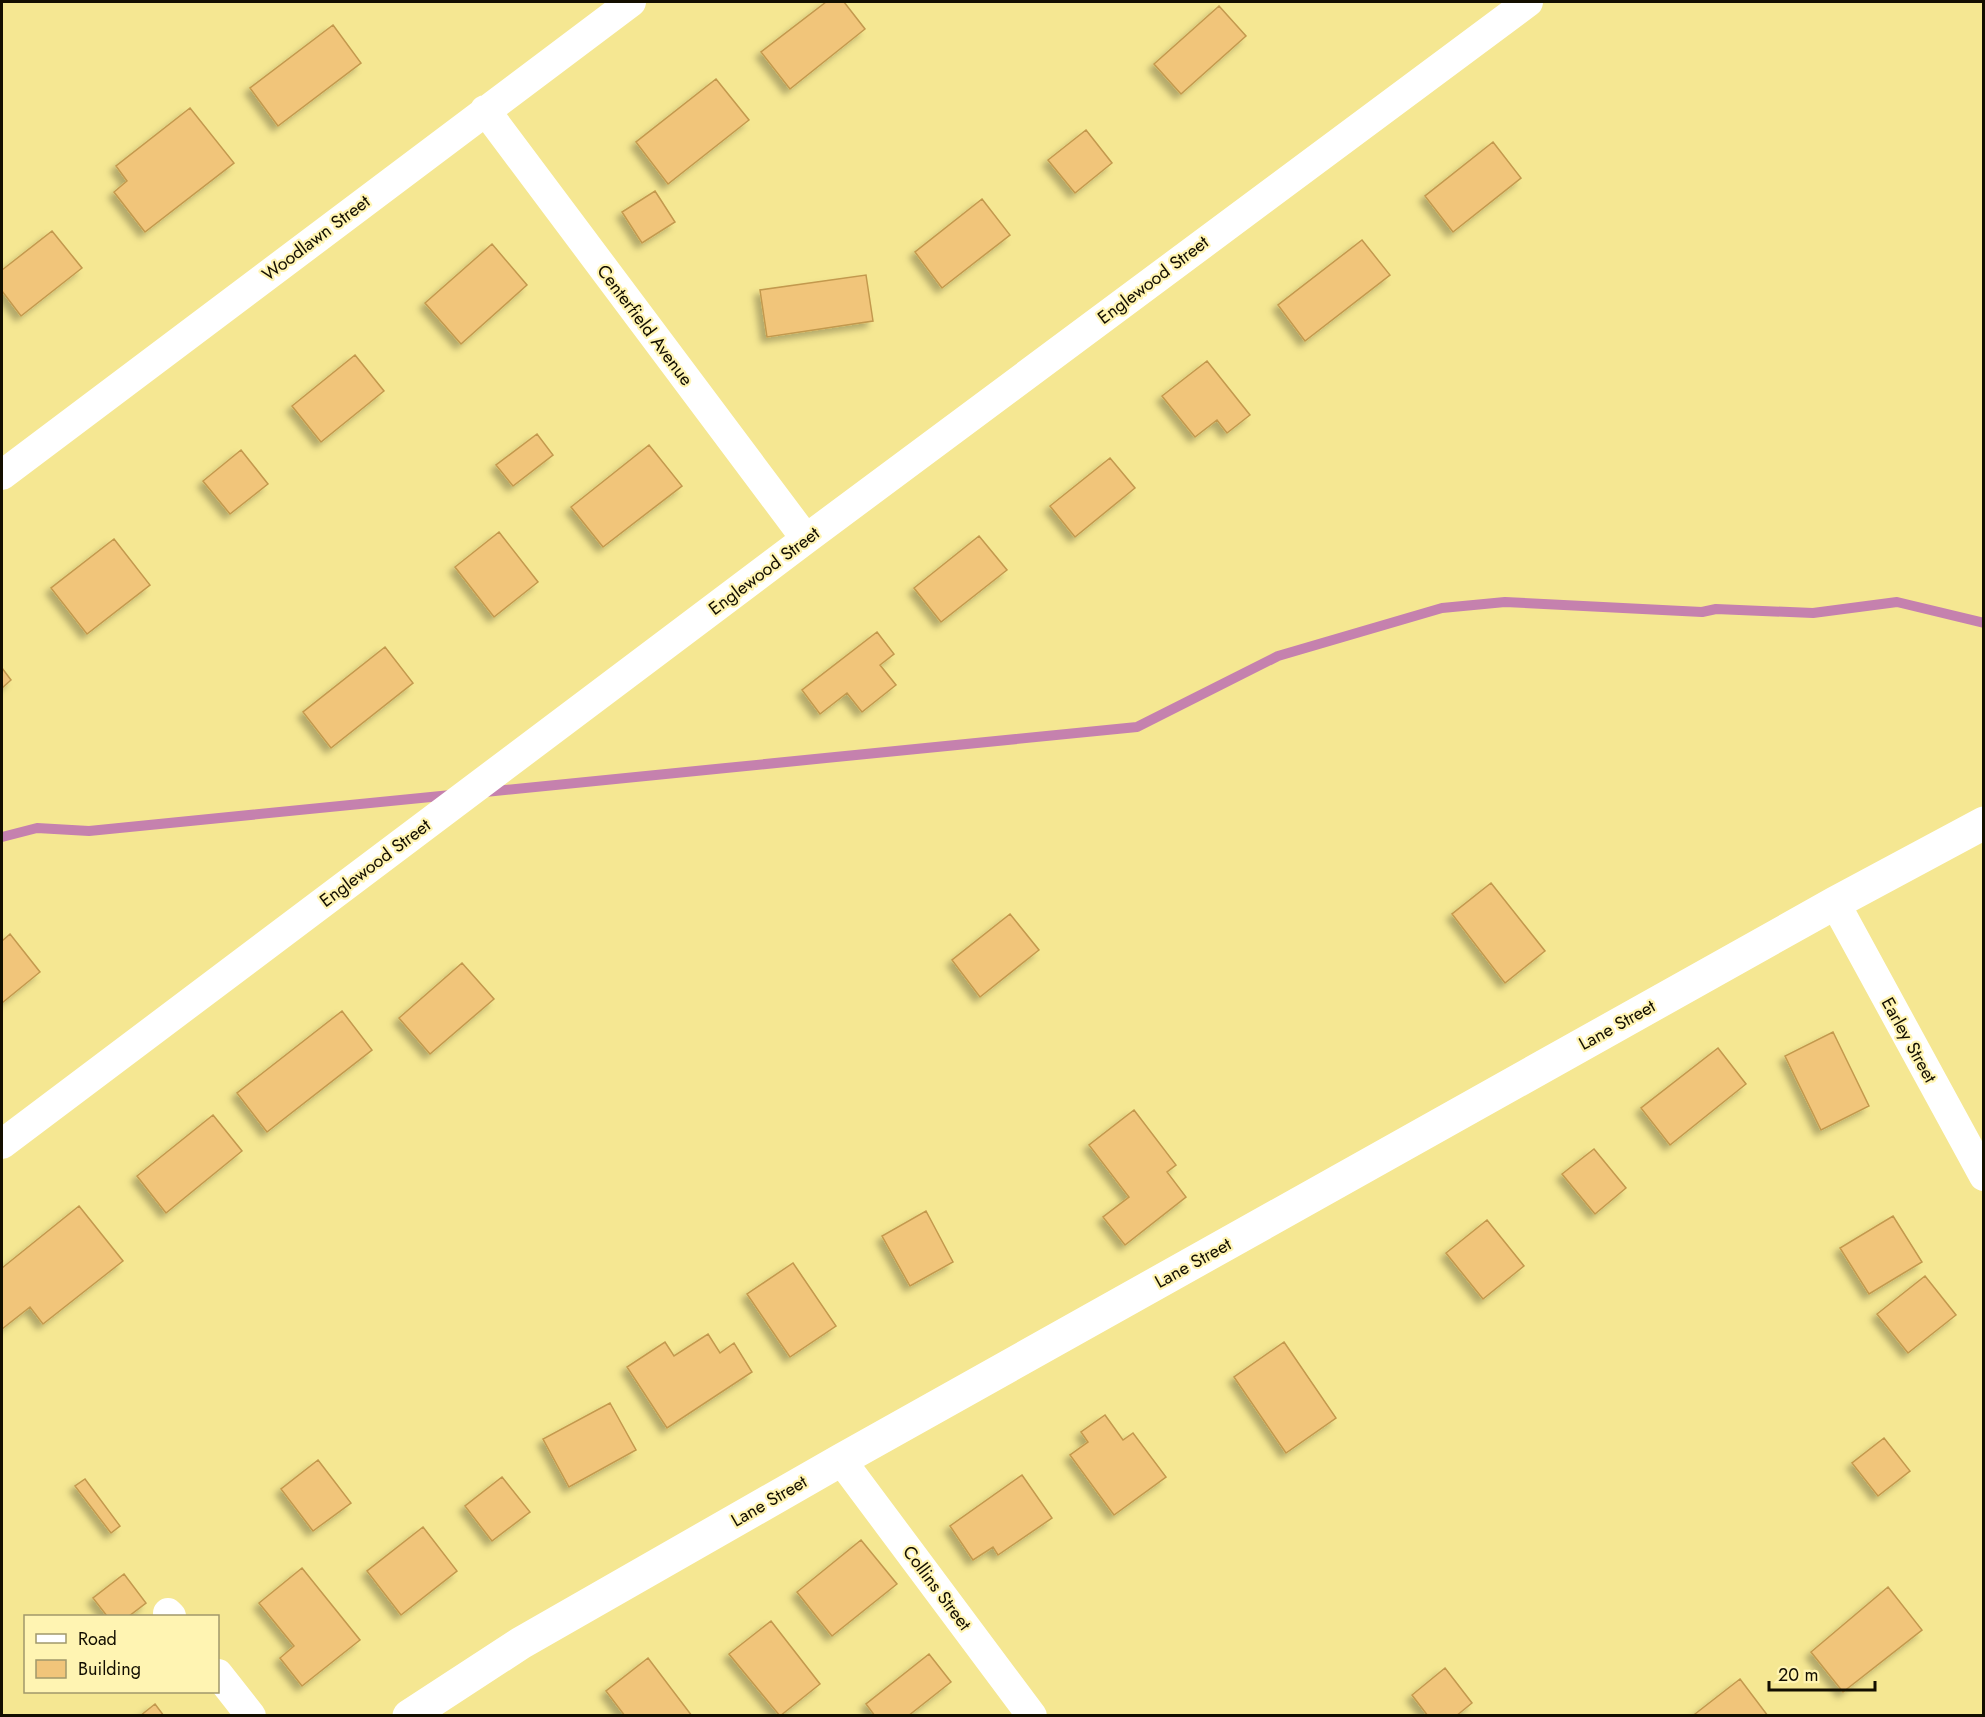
<svg xmlns="http://www.w3.org/2000/svg" width="1985" height="1717" font-family="Jost,sans-serif">
<style>
.lines{fill:none;stroke-linecap:round;stroke-linejoin:round}
.stream{stroke:#c581ae;stroke-width:10}
.building{fill:#f1c57a;stroke:#c3994e;stroke-width:1.5;filter:url(#shadow)}
.minor{stroke:#fff;stroke-width:30}
.secondary{stroke:#fff;stroke-width:33}
.labels{text-anchor:middle;dominant-baseline:central;stroke-width:4.5;stroke-linejoin:round;paint-order:stroke}
.street-label{font-size:18px;fill:#130e00;stroke:#fff4b2}
</style>
<defs>
<filter id="shadow"><feDropShadow dx="-5.5" dy="5.5" stdDeviation="3" flood-color="#0004"/></filter>
</defs>
<rect width="100%" height="100%" fill="#f5e792"/>
<g class="lines">
<path class="stream" d="M 485,792 L 1137,727 L 1278,656 L 1442,608 L 1505,602 L 1702,612 L 1716,609 L 1813,613 L 1897,602 L 1984,623
M 2,837 L 37,828 L 89,831 L 451,795"/>
</g>
<path class="building" d="M 826,2 L 844,2 L 865,29 L 790,89 L 761,52 Z
M 1219,6 L 1246,36 L 1181,94 L 1154,64 Z
M 333,25 L 361,63 L 278,126 L 250,88 Z
M 716,79 L 749,120 L 668,184 L 636,142 Z
M 190,108 L 234,163 L 145,232 L 114,192 L 127,181 L 116,166 Z
M 1086,130 L 1112,163 L 1075,193 L 1048,160 Z
M 1493,142 L 1521,178 L 1453,232 L 1425,196 Z
M 655,191 L 675,222 L 642,243 L 622,212 Z
M 982,199 L 1010,235 L 942,288 L 915,252 Z
M 52,231 L 82,268 L 21,316 L 2,291 L 2,270 Z
M 1362,240 L 1390,275 L 1305,341 L 1278,305 Z
M 492,244 L 527,285 L 461,344 L 425,303 Z
M 866,275 L 873,321 L 767,337 L 760,290 Z
M 355,355 L 384,391 L 321,442 L 292,406 Z
M 1207,361 L 1250,415 L 1227,433 L 1217,420 L 1195,437 L 1162,396 Z
M 537,434 L 553,455 L 513,486 L 496,465 Z
M 649,445 L 682,486 L 603,547 L 571,507 Z
M 241,450 L 268,484 L 230,514 L 203,481 Z
M 1110,458 L 1135,488 L 1075,537 L 1050,506 Z
M 499,532 L 538,582 L 494,617 L 455,567 Z
M 979,536 L 1007,570 L 941,622 L 914,588 Z
M 114,539 L 150,585 L 87,634 L 51,588 Z
M 877,632 L 894,654 L 880,665 L 896,685 L 862,712 L 847,693 L 820,714 L 802,690 Z
M 385,647 L 413,683 L 331,748 L 303,712 Z
M 2,668 L 11,680 L 2,688 Z
M 1491,883 L 1545,951 L 1505,983 L 1452,914 Z
M 1010,914 L 1039,950 L 980,997 L 952,960 Z
M 10,934 L 40,972 L 2,1003 L 2,941 Z
M 462,963 L 494,999 L 430,1054 L 399,1018 Z
M 342,1011 L 372,1050 L 267,1132 L 237,1093 Z
M 1833,1032 L 1869,1106 L 1821,1130 L 1785,1056 Z
M 1718,1048 L 1746,1084 L 1670,1145 L 1641,1108 Z
M 1134,1110 L 1176,1165 L 1167,1172 L 1186,1197 L 1125,1245 L 1103,1217 L 1129,1197 L 1089,1145 Z
M 213,1115 L 242,1151 L 166,1213 L 137,1176 Z
M 1594,1149 L 1626,1188 L 1595,1214 L 1562,1174 Z
M 79,1206 L 123,1261 L 43,1324 L 30,1307 L 2,1329 L 2,1268 Z
M 926,1211 L 953,1262 L 910,1286 L 882,1236 Z
M 1893,1216 L 1922,1262 L 1869,1294 L 1840,1248 Z
M 1487,1220 L 1524,1266 L 1483,1299 L 1446,1253 Z
M 793,1263 L 836,1326 L 790,1357 L 747,1294 Z
M 1925,1276 L 1956,1315 L 1908,1353 L 1877,1314 Z
M 708,1334 L 720,1353 L 734,1343 L 752,1372 L 667,1428 L 627,1367 L 665,1342 L 674,1356 Z
M 1284,1342 L 1336,1418 L 1286,1453 L 1234,1377 Z
M 610,1403 L 636,1450 L 569,1487 L 543,1439 Z
M 1105,1415 L 1123,1440 L 1133,1433 L 1166,1477 L 1114,1515 L 1070,1455 L 1088,1442 L 1081,1432 Z
M 1884,1438 L 1910,1471 L 1878,1496 L 1852,1463 Z
M 318,1460 L 351,1503 L 313,1531 L 281,1489 Z
M 1022,1475 L 1052,1518 L 998,1555 L 993,1547 L 973,1560 L 950,1526 Z
M 502,1477 L 530,1512 L 492,1541 L 465,1506 Z
M 85,1479 L 120,1526 L 111,1533 L 75,1486 Z
M 423,1527 L 457,1571 L 401,1615 L 367,1571 Z
M 861,1540 L 897,1584 L 832,1636 L 797,1592 Z
M 302,1568 L 360,1640 L 302,1686 L 280,1658 L 294,1646 L 259,1603 Z
M 124,1574 L 146,1603 L 129,1616 L 107,1616 L 93,1598 Z
M 1888,1587 L 1922,1630 L 1843,1692 L 1811,1652 Z
M 771,1621 L 820,1684 L 780,1716 L 729,1654 Z
M 929,1654 L 951,1682 L 908,1716 L 875,1716 L 866,1704 Z
M 648,1658 L 692,1716 L 625,1716 L 606,1691 Z
M 1445,1668 L 1472,1703 L 1456,1716 L 1428,1716 L 1412,1695 Z
M 1740,1679 L 1768,1716 L 1697,1716 L 1695,1714 Z
M 155,1704 L 164,1716 L 140,1716 Z"/>
<g class="lines">
<path class="minor" d="M 485,110 L 806,539
M 2,475 L 631,2
M 1835,903 L 1984,1176
M 2,1144 L 806,539 L 1528,2
M 841,1460 L 1032,1716
M 168,1613 L 171,1616
M 218,1674 L 251,1716"/>
<path class="secondary" d="M 409,1716 L 521,1643 L 841,1460 L 1835,903 L 1984,823"/>
</g>
<g class="labels">
<g class="street-label">
<text transform="translate(316 238) rotate(-37)">Woodlawn Street</text>
<text transform="translate(1153 280) rotate(-37)">Englewood Street</text>
<text transform="translate(645 325) rotate(53)">Centerfield Avenue</text>
<text transform="translate(764 571) rotate(-37)">Englewood Street</text>
<text transform="translate(375 863) rotate(-37)">Englewood Street</text>
<text transform="translate(1617 1025) rotate(-29)">Lane Street</text>
<text transform="translate(1909 1040) rotate(61)">Earley Street</text>
<text transform="translate(1193 1263) rotate(-29)">Lane Street</text>
<text transform="translate(769 1501) rotate(-30)">Lane Street</text>
<text transform="translate(937 1588) rotate(53)">Collins Street</text>
</g>
</g>
<rect width="1985" height="1717" fill="none" stroke="#130e00" stroke-width="6"/>
<rect x="24" y="1615" width="195" height="78" fill="#fff4b2" stroke="#a1986b" stroke-width="1.5"/>
<rect x="36" y="1634" width="30" height="9" fill="#ffffff" stroke="#a1986b" stroke-width="1.5"/>
<text x="78" y="1645" font-size="18" fill="#130e00">Road</text>
<rect x="36" y="1660" width="30" height="18" fill="#f1c57a" stroke="#a1986b" stroke-width="1.5"/>
<text x="78" y="1675" font-size="18" fill="#130e00">Building</text>
<path d="M1769 1681v9h106v-9" fill="none" stroke="#130e00" stroke-width="3"/>
<text x="1778" y="1681" font-size="18" fill="#130e00" stroke="#fff4b2" stroke-width="4.5" paint-order="stroke">20 m</text>
</svg>
